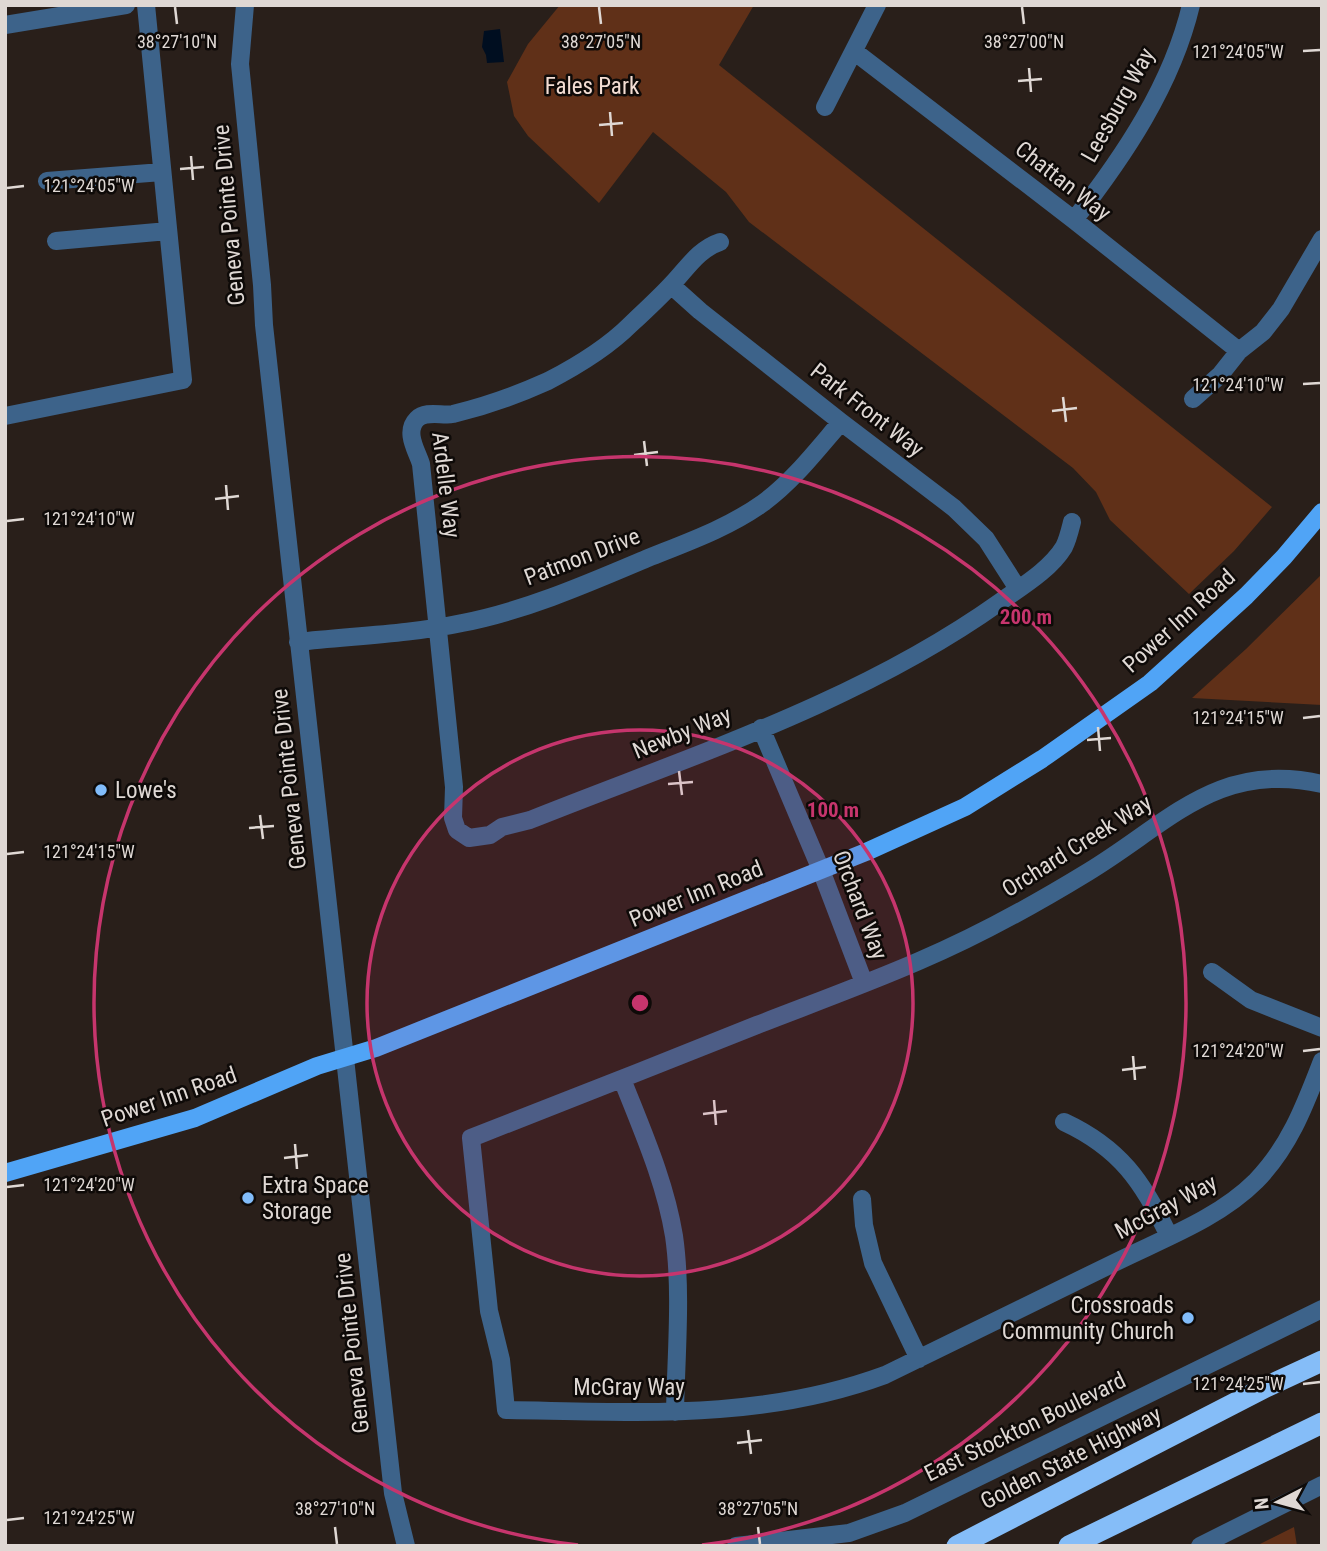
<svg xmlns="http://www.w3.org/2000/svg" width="1327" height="1551" font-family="'Roboto Condensed',sans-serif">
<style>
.green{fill:#603018}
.water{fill:#000e20}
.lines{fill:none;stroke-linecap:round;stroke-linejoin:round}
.minor{stroke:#3d638a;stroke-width:18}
.major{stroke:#50a4f6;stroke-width:18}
.highway{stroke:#85bdf8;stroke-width:21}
.ticks{fill:none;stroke:#dfd8d4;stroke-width:2.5}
.ring{fill:none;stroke:#c6356d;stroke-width:3.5}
.poi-dot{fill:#81bcfa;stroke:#0e0a08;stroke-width:2.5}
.labels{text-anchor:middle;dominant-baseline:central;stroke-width:5;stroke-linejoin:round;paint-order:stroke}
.park-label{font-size:23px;fill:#f3ddd3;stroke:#0e0a08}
.street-label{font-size:23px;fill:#dfd8d4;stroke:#0e0a08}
.poi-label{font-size:23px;fill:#dfd8d4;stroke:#0e0a08;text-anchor:start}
.ticks-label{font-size:18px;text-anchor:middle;fill:#dfd8d4;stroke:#0e0a08;stroke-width:5;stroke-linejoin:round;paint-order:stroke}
.centre{fill:#c6356d;stroke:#0e0a08;stroke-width:3.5}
.ring-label{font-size:21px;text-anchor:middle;font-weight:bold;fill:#c6356d;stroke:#0e0a08;stroke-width:5;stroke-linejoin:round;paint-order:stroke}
</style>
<rect width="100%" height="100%" fill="#291f1a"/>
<path class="green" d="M 560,5 L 754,5 L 719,65 L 1272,507 L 1234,551 L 1189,594 L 1110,520 L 1096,492 L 1073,468 L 749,222 L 726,192 L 653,132 L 599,203 L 528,136 L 514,116 L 507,82 L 528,44 Z
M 1322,574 L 1322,705 L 1192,698 L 1246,649 Z
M 1294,1527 L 1297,1546 L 1256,1546 Z"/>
<path class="water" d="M 500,29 L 504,62 L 487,63 L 486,55 L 482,47 L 484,31 Z"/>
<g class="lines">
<path class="minor" d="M 245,5 L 240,64 L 262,285 L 264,325 L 393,1493 L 406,1546
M 5,25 L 126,5
M 855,52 L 1074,220 L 1239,351
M 825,107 L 877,5
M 47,181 L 162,172
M 1074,220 C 1124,156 1172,85 1191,5
M 56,241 L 168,231
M 720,242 C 699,249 688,267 673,283 C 660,297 645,311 631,324 C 608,347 577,366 548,381 C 517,395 486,406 453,414 C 442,416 426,410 417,419 C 404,432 417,451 421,464 L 454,787 L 453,818 L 457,830 L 469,838 L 490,835 L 502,827 L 530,820 C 690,756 858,703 1000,602 C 1021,587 1050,570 1064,547 C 1068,539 1070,530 1072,522
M 671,285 L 700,311 L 841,422 L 954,508 L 986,539 L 1018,589
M 1193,399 L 1220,375 L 1239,351 L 1263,332 L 1281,309 L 1322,239
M 5,416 L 183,380 L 146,5
M 298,642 C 351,636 411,634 462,623 C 525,611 589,583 648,558 C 688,542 728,528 763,503 C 793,481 816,451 841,422
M 761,728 L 821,870 L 864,983
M 1322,784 C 1218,760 1169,823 1088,872 C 1034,905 978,936 919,961 C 866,984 811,1004 757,1025 C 662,1063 566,1101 471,1138 L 489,1311 L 501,1360 L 506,1410 C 637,1412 760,1421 885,1375 C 962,1338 1038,1300 1114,1263 C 1162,1239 1218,1219 1256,1181 C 1290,1146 1305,1105 1322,1061
M 1212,972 L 1251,1000 L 1322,1028
M 622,1079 C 642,1130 665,1181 674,1236 C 682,1291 676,1356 675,1412
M 1064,1122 C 1120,1148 1143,1182 1169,1236
M 862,1199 L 864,1225 L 873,1263 L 919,1359
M 736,1546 L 849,1533 L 905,1513 L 1322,1309
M 1200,1546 L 1322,1485"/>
<path class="major" d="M 5,1173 L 195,1118 L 317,1066 L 376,1048 L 866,852 L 965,807 L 1042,759 L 1150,683 L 1246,596 L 1284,557 L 1322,512"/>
<path class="highway" d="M 957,1546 L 1266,1387 L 1322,1361
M 1069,1546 L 1322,1423"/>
</g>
<path class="ticks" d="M 175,7 L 177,24M 599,7 L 601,24M 1022,7 L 1024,24M 1303,51 L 1320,50M 1029,68 L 1031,92M 1018,81 L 1042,79M 610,112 L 612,136M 599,125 L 623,123M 191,156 L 193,180M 180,169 L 204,167M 7,188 L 24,186M 1303,384 L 1320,383M 1063,397 L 1066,422M 1052,411 L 1077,408M 644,441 L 647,466M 634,455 L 658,452M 226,485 L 228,510M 215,499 L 239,496M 7,521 L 24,519M 1303,718 L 1320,716M 1098,727 L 1100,751M 1087,740 L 1111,738M 679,771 L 682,795M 668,784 L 693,782M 260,815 L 263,839M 249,828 L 274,826M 7,854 L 24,852M 1303,1051 L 1320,1049M 1133,1056 L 1135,1080M 1122,1070 L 1146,1067M 714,1100 L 716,1125M 703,1114 L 727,1111M 295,1144 L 297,1169M 284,1158 L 308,1155M 7,1187 L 24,1185M 1303,1384 L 1320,1382M 748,1430 L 751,1454M 737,1443 L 762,1440M 7,1520 L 24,1518M 335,1527 L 337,1544M 758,1527 L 760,1544"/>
<circle cx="640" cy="1003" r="273" fill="#c6356d" fill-opacity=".12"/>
<g class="ring">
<circle cx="640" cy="1003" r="273"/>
<path d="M578 1545A546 546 0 1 1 702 1545"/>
</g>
<g class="poi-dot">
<circle cx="101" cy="790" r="7"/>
<circle cx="248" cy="1198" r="7"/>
<circle cx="1188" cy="1318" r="7"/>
</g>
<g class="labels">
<g class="park-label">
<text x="592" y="86">Fales Park</text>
</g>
<g class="street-label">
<text transform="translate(1118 105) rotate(-61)">Leesburg Way</text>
<text transform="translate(1063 181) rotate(38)">Chattan Way</text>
<text transform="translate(229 215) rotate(-95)">Geneva Pointe Drive</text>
<text transform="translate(867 410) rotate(38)">Park Front Way</text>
<text transform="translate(446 485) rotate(83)">Ardelle Way</text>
<text transform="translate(582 557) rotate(-21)">Patmon Drive</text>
<text transform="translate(1179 621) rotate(-42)">Power Inn Road</text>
<text transform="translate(682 733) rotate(-22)">Newby Way</text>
<text transform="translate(289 779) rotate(-96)">Geneva Pointe Drive</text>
<text transform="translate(1077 846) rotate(-32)">Orchard Creek Way</text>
<text transform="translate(696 894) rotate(-22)">Power Inn Road</text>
<text transform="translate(860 905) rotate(69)">Orchard Way</text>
<text transform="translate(169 1097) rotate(-19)">Power Inn Road</text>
<text transform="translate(1166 1207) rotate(-28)">McGray Way</text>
<text transform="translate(352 1343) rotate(-96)">Geneva Pointe Drive</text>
<text x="629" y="1387">McGray Way</text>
<text transform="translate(1025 1427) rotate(-26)">East Stockton Boulevard</text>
<text transform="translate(1071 1458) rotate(-27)">Golden State Highway</text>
</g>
<g class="poi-label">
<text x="115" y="790">Lowe's</text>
<text x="262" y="1185">Extra Space<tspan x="262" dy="26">Storage</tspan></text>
<text x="1174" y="1305" text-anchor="end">Crossroads<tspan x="1174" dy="26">Community Church</tspan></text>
</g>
</g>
<g class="ticks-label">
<text x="177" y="48">38°27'10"N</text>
<text x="601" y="48">38°27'05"N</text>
<text x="1024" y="48">38°27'00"N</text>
<text x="1238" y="58">121°24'05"W</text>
<text x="89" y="192">121°24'05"W</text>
<text x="1238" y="391">121°24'10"W</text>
<text x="89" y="525">121°24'10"W</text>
<text x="1238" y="724">121°24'15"W</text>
<text x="89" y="858">121°24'15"W</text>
<text x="1238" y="1057">121°24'20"W</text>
<text x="89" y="1191">121°24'20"W</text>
<text x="1238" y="1390">121°24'25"W</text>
<text x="335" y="1515">38°27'10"N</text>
<text x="758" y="1515">38°27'05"N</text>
<text x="89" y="1524">121°24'25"W</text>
</g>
<circle cx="640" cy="1003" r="10" class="centre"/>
<g class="ring-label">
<text x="1026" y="624">200 m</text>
<text x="833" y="817">100 m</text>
</g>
<rect width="1327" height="1551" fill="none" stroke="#dfd8d4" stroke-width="14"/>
<g transform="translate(1278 1502) rotate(264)" stroke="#0e0a08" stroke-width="5" paint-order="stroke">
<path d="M0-5L12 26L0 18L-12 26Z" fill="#dfd8d4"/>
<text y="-10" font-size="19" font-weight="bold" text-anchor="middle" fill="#dfd8d4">N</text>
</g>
</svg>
